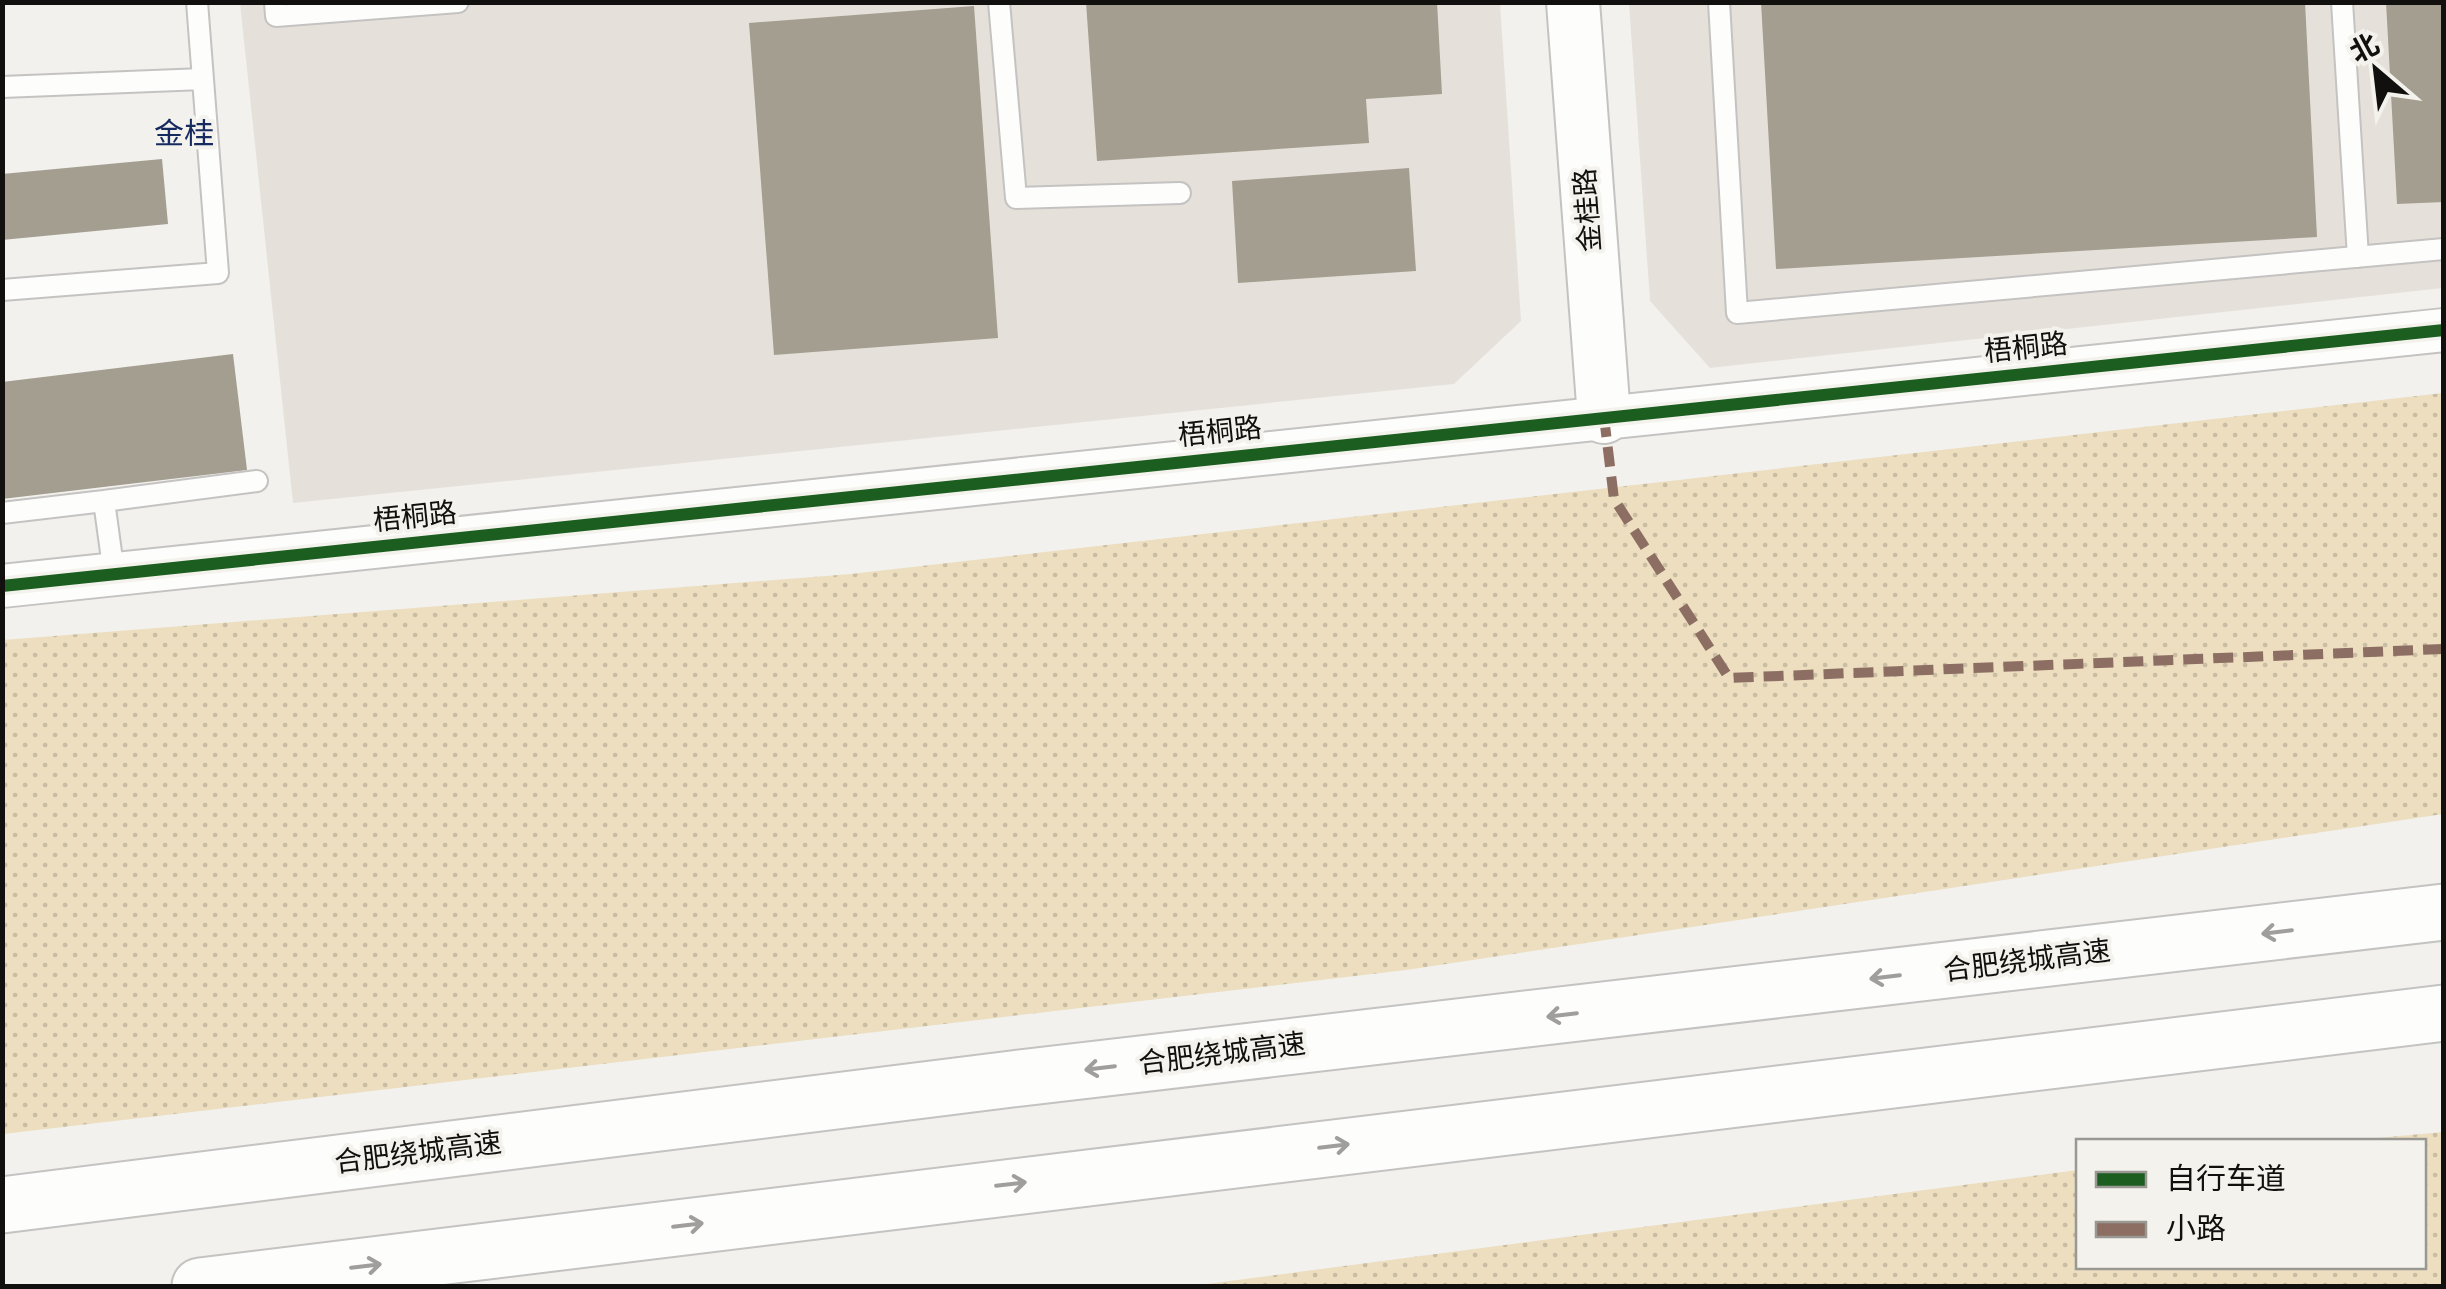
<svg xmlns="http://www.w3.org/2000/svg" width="2446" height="1289" font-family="'Source Sans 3','Noto Sans SC',sans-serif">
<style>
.built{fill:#e5e1da}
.grass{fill:url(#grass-dots)}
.building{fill:#a49e90}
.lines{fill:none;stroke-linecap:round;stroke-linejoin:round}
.service-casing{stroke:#c4c3c1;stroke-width:24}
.minor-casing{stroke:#c4c3c1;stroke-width:46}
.tertiary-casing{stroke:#c4c3c1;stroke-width:56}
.motorway-casing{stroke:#c4c3c1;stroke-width:59}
.service{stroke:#fdfdfc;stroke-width:20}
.minor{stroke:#fdfdfc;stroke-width:42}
.tertiary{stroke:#fdfdfc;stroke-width:52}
.motorway{stroke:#fdfdfc;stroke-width:55}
.quiet{stroke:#8d6e63;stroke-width:10;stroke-dasharray:20 10;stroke-linecap:butt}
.cycleway-casing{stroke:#f4f2ec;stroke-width:19}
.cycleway{stroke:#1b5e20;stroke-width:12}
.oneway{stroke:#9f9e9d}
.labels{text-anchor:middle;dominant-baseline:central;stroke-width:8;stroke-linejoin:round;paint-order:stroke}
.street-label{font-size:28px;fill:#11100e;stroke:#f4f2ec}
.neighbourhood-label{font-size:30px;fill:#162a60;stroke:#f4f2ec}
</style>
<defs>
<pattern id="grass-dots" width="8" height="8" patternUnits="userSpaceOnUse" patternTransform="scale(2.5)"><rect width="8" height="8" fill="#ecdebf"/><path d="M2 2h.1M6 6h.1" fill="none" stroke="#c9bda3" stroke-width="1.8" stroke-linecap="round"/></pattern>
</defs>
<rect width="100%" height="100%" fill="#f2f1ee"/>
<path class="built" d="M 240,3 L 1500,3 L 1521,321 L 1454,384 L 293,503 Z
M 1629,3 L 2443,3 L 2443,288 L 1710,368 L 1650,301 Z"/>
<path class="grass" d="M 2443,393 L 2443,814 L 1406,970 L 3,1134 L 3,640 L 851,574 Z
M 2443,1132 L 2443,1286 L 1191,1286 L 2078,1170 L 2078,1266 L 2424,1266 L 2424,1142 L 2345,1141 Z"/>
<path class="building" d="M 1086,2 L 1437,2 L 1442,94 L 1366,99 L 1369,143 L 1097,161 Z
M 1761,2 L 2305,2 L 2317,237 L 1776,269 Z
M 2386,2 L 2444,2 L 2444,202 L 2397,204 Z
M 974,6 L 998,338 L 774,355 L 749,23 Z
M 162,159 L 168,224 L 2,240 L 2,174 Z
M 1409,168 L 1416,271 L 1238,283 L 1232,181 Z
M 233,354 L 247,470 L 2,499 L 2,382 Z"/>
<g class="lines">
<g class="service-casing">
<path id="service" d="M 275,2 L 276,16 L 458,2
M 999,2 L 1016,198 L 1180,193
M 1719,2 L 1737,313 L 2444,249
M 2342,2 L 2358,257
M 2,87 L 203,79
M 2,290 L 218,273 L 197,2
M 104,501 L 257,481
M 2,513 L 104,501 L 114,574"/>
</g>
<g class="minor-casing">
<path id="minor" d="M 2,586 L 2444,330"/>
</g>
<g class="tertiary-casing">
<path id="tertiary" d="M 1573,2 L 1604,417"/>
</g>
<g class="motorway-casing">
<path id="motorway" d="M 2,1205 L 1012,1079 L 2444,912
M 200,1286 L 2444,1013"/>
</g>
<use href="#service" class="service"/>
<use href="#minor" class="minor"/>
<use href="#tertiary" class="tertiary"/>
<use href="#motorway" class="motorway"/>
<path class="quiet" d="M 1604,417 L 1614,499 L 1729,678 L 2444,649"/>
<g class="cycleway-casing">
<path id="cycleway" d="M 2,586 L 2444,330"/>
</g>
<use href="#cycleway" class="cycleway"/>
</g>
<defs><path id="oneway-shaft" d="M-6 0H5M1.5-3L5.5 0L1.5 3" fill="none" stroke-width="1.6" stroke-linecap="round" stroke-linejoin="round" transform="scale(2.5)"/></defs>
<g class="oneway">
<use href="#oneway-shaft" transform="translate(2277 932) rotate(173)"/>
<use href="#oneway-shaft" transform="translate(1885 977) rotate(173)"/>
<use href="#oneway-shaft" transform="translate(1562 1015) rotate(173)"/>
<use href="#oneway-shaft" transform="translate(1100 1068) rotate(173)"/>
<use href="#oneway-shaft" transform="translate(1334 1146) rotate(-7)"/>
<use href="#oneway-shaft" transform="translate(1011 1184) rotate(-7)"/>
<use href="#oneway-shaft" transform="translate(688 1225) rotate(-7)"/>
<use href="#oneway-shaft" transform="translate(366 1266) rotate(-7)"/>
</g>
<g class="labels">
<g class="street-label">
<text transform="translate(1588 210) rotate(-94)">金桂路</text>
<text transform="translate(2026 348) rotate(-6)">梧桐路</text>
<text transform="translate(1220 432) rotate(-6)">梧桐路</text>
<text transform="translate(415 517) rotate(-6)">梧桐路</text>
<text transform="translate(2027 961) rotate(-7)">合肥绕城高速</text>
<text transform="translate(1222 1054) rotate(-7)">合肥绕城高速</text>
<text transform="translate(418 1153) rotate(-7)">合肥绕城高速</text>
</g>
<g class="neighbourhood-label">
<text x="184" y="134">金桂</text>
</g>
</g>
<rect width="2446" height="1289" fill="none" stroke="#11100e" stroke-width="10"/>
<rect x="2076" y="1139" width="350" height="130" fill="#f4f2ec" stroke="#999893" stroke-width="2.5"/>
<rect x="2096" y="1172" width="50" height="15" fill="#1b5e20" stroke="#999893" stroke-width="2.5"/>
<text x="2166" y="1189" font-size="30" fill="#11100e">自行车道</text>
<rect x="2096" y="1222" width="50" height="15" fill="#8d6e63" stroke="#999893" stroke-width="2.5"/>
<text x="2166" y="1239" font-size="30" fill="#11100e">小路</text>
<g transform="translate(2376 70) rotate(332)" stroke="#f4f2ec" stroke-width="8" paint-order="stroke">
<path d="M0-8L18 38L0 25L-18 38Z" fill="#11100e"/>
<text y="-15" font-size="28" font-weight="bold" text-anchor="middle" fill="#11100e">北</text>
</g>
</svg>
